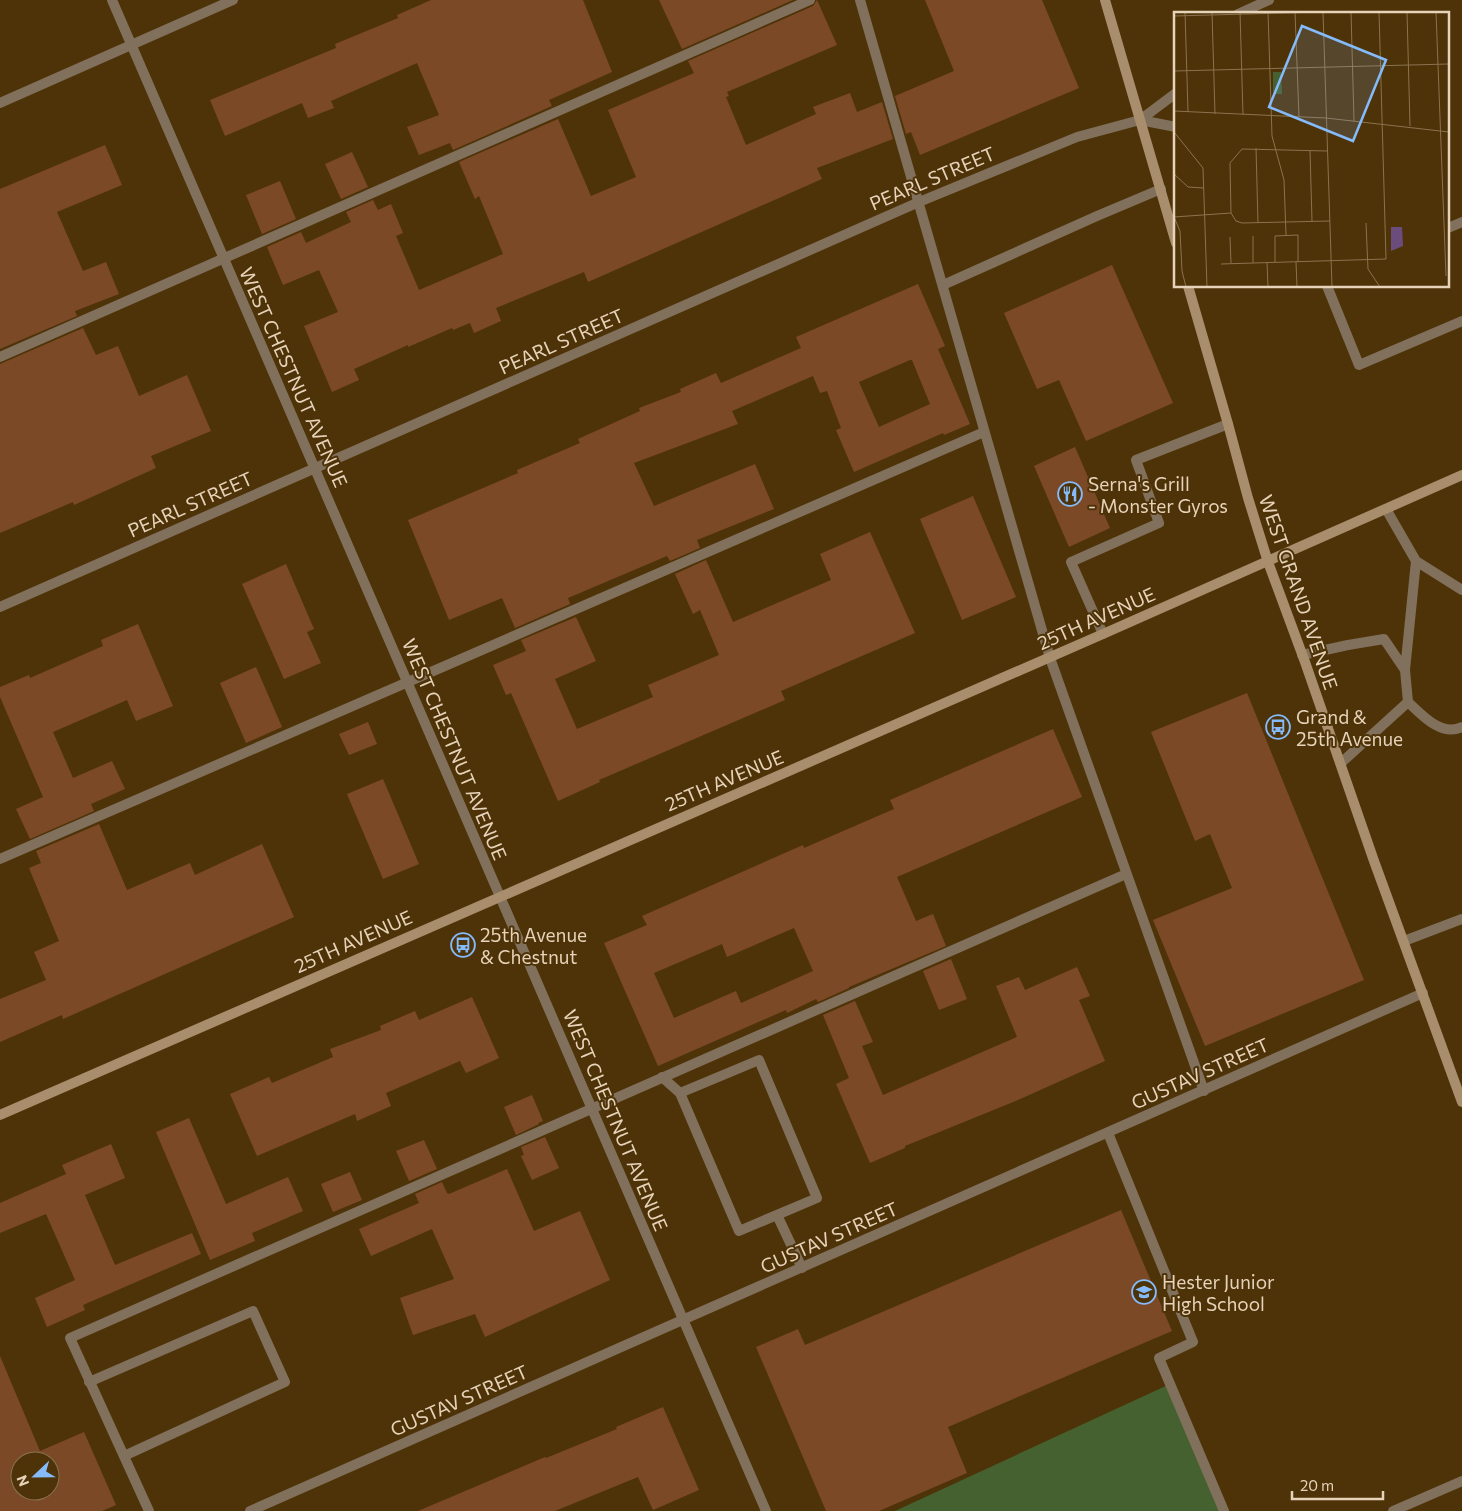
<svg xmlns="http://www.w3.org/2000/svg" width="1462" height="1511" font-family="Commissioner,sans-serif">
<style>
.green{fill:#45612f}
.building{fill:#7c4927;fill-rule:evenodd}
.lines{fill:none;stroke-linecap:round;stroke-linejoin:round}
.service{stroke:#81705b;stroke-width:10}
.minor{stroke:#81705b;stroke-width:10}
.secondary{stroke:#a88e6c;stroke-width:10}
.labels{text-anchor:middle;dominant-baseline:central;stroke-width:4;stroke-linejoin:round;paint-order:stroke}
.street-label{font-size:19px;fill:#e7d3b9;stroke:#4e3309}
.poi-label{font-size:19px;fill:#e7d3b9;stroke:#4e3309;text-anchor:start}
.inset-road{fill:none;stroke:#8b734f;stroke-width:1}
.view{fill:#85bbfb;fill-opacity:0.15;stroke:#85bbfb;stroke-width:2.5}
.inset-edge{fill:none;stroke:#e7d3b9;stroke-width:2.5}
</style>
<rect width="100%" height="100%" fill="#4e3309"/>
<path class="green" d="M 1170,1384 L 1224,1511 L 895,1511 Z"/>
<path class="building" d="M 431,0 L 583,0 L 612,72 L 549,100 L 552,106 L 453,150 L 450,143 L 419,155 L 407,127 L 439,115 L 417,63 L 331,101 L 334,108 L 308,118 L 302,103 L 225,136 L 210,100 L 336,48 L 335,44 L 398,18 L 397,15 Z
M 659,0 L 793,0 L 682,49 Z
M 817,0 L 837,45 L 727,92 L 729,96 L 726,97 L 746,145 L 816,114 L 813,107 L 850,93 L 857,112 L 882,102 L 893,139 L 817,168 L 822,179 L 588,282 L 584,272 L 496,308 L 501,321 L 474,333 L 470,323 L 453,330 L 452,328 L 408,347 L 408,345 L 354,369 L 359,380 L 332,392 L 304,326 L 338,312 L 319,270 L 283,285 L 267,247 L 301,232 L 306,243 L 351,222 L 346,212 L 373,200 L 378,210 L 391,204 L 403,233 L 396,236 L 419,290 L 503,254 L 479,196 L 475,199 L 459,162 L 558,119 L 591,196 L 636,177 L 608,110 L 694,73 L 688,61 L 813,6 Z
M 925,0 L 1042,0 L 1079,88 L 920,155 L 911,132 L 906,134 L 895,96 L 954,71 Z
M 105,145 L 122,185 L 57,212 L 83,271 L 106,262 L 119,294 L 75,311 L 77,316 L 0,349 L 0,189 Z
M 352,152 L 368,187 L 341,199 L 325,164 Z
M 280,181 L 296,219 L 262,234 L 246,195 Z
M 1112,265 L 1173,403 L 1086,441 L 1059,380 L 1037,389 L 1004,313 Z
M 918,284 L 945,346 L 938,349 L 970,424 L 944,435 L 943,433 L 854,472 L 836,430 L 841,428 L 827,391 L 820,393 L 813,376 L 732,411 L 738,424 L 634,463 L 654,506 L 755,464 L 774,509 L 697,540 L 700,548 L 670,561 L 667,556 L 568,598 L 570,604 L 515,628 L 502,598 L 449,620 L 408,520 L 518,473 L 517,470 L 580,443 L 578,439 L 640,411 L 639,408 L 681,392 L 680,389 L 716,373 L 721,383 L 801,348 L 796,337 ZM 910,360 L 912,360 L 930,404 L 879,427 L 859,382 Z
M 83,328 L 96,355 L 118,346 L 139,396 L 187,375 L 211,431 L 151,456 L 156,468 L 74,505 L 73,502 L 0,533 L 0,364 Z
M 1075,447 L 1110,528 L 1069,547 L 1034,466 Z
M 973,496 L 1016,597 L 962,620 L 920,519 Z
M 870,532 L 915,633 L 781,691 L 785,700 L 599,780 L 600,782 L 558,801 L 511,693 L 506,695 L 493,665 L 526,651 L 521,640 L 576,617 L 596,661 L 555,679 L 577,729 L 653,697 L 648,685 L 719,655 L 700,610 L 693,614 L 675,574 L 706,560 L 733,622 L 831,580 L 820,554 Z
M 286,564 L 314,629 L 307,632 L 321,663 L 284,679 L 242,584 Z
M 138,624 L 173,706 L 136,721 L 127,700 L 53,732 L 73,778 L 112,761 L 125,789 L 91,804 L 94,811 L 30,839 L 16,809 L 43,797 L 0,697 L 0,687 L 29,675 L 30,678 L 103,646 L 101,640 Z
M 256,667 L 282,727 L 246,743 L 220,683 Z
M 1247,693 L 1364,980 L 1205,1046 L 1153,920 L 1232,888 L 1210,834 L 1195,841 L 1151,732 Z
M 368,722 L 377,744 L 349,755 L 339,734 Z
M 1053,729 L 1082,797 L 897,877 L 916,921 L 933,914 L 946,946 L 849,987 L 849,988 L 818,1002 L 816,999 L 787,1013 L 786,1010 L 658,1066 L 604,943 L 647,925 L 642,916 L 803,845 L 804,848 L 894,809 L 890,800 ZM 794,928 L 813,971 L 741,1003 L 736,991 L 674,1018 L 654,973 L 722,944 L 727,957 Z
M 383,779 L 419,864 L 383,879 L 347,794 Z
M 99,824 L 127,890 L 190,863 L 195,875 L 262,844 L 294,917 L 63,1019 L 62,1015 L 0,1042 L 0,999 L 46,980 L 34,952 L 59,941 L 29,868 L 41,863 L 36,851 Z
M 951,959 L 967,999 L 939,1010 L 923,971 Z
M 1077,967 L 1090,996 L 1079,1000 L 1105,1061 L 1018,1100 L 905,1146 L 905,1148 L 870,1163 L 836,1084 L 849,1078 L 823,1015 L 855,1001 L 873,1042 L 862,1046 L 883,1095 L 1017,1037 L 996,986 L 1019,977 L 1025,990 Z
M 472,997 L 499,1058 L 466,1073 L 460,1061 L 386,1093 L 391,1106 L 357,1121 L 355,1114 L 257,1156 L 230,1094 L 269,1077 L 272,1083 L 333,1057 L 330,1049 L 381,1030 L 380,1026 L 415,1011 L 419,1020 Z
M 532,1095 L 543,1121 L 538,1123 L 539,1124 L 516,1135 L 504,1107 Z
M 189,1118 L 226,1204 L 288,1177 L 303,1211 L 252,1233 L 255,1241 L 210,1260 L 156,1132 Z
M 545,1137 L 559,1168 L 532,1180 L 521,1156 L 524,1155 L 521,1147 Z
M 424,1140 L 437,1169 L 409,1181 L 396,1151 Z
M 111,1144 L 125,1178 L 85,1195 L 115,1265 L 192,1233 L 201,1254 L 83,1305 L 85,1310 L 47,1327 L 35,1298 L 75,1280 L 46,1214 L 0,1233 L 0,1203 L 66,1174 L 62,1165 Z
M 507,1169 L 534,1231 L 580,1211 L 610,1280 L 485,1337 L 475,1314 L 413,1335 L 400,1298 L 454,1279 L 432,1229 L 371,1256 L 359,1229 L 419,1203 L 415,1194 L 442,1182 L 447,1193 L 449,1194 Z
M 350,1172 L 362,1200 L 333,1212 L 321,1184 Z
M 1121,1210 L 1172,1331 L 948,1427 L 967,1473 L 879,1511 L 826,1511 L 756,1347 L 798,1329 L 805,1345 Z
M 0,1356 L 40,1451 L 84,1432 L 116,1505 L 102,1511 L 0,1511 ZM 20,1461 L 50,1461 L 50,1491 L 20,1491 Z
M 663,1407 L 699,1490 L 653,1510 L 638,1477 L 555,1511 L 418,1511 L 545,1457 L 546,1458 L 617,1429 L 616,1427 Z"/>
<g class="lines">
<path class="service" d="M 860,0 L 1050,658 L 1204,1091
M 1238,14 L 1269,0
M 1140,120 L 1176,93
M 1140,120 L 1176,127
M 1448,228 L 1462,222
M 943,285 L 1097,216 L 1161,189
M 1327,286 L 1359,365 L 1462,321
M 0,357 L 810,0
M 1386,509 L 1416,561 L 1462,590
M 1103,634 L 1071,562 L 1159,523 L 1136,460 L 1228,424
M 1302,655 L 1348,645 L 1384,639 L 1405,670
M 1408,702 C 1422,715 1441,737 1462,727
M 1341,763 L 1408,702 L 1405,670 L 1416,561
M 0,859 L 984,432
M 1404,941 L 1462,919
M 759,1060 L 817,1198 L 739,1231 L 680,1093 Z
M 662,1077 L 680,1093
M 1108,1133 L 1193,1342 L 1159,1358 L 1224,1511
M 777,1215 L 802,1268
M 89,1382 L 253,1311 L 285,1382 L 124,1456
M 149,1511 L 70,1338 L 1126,874"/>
<path class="minor" d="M 112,0 L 766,1511
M 0,103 L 233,0
M 0,607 L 919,202 L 1077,137 L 1140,120
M 250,1511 L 1423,993
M 1393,1511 L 1462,1481"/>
<path class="secondary" d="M 1105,0 L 1176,243
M 1188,286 L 1228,424 L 1248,498 L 1268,562 L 1305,662 L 1374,861 L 1462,1102
M 0,1115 L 1103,634 L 1462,475"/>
</g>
<defs>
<g id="restaurant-ring" transform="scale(1.25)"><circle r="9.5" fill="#4e3309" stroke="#85bbfb" stroke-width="1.5"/><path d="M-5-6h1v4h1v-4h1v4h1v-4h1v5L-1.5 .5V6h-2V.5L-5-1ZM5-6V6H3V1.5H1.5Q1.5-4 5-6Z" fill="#85bbfb"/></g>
<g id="bus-ring" transform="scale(1.25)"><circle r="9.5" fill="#4e3309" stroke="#85bbfb" stroke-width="1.5"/><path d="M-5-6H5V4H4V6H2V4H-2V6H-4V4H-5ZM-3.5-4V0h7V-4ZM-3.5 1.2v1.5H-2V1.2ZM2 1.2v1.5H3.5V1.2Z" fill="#85bbfb"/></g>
<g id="school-ring" transform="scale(1.25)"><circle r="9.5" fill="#4e3309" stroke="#85bbfb" stroke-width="1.5"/><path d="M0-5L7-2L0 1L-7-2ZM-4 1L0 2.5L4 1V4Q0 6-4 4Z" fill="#85bbfb"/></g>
</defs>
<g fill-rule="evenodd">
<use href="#restaurant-ring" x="1070" y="494"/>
<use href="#bus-ring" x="1278" y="727"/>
<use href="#bus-ring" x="463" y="945"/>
<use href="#school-ring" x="1144" y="1292"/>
</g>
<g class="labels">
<g class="street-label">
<text transform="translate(932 178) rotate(-23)">PEARL STREET</text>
<text transform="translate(561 341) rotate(-24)">PEARL STREET</text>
<text transform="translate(294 377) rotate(66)">WEST CHESTNUT AVENUE</text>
<text transform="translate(190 504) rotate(-24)">PEARL STREET</text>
<text transform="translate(1299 592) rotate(71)">WEST GRAND AVENUE</text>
<text transform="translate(1096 618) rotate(-24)">25TH AVENUE</text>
<text transform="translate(455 749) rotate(67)">WEST CHESTNUT AVENUE</text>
<text transform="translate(724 780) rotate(-23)">25TH AVENUE</text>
<text transform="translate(353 941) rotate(-24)">25TH AVENUE</text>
<text transform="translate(1200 1073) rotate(-24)">GUSTAV STREET</text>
<text transform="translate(616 1120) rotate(67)">WEST CHESTNUT AVENUE</text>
<text transform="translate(829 1237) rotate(-24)">GUSTAV STREET</text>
<text transform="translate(459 1400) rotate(-24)">GUSTAV STREET</text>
</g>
<g class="poi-label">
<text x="1088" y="483">Serna's Grill<tspan x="1088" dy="22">- Monster Gyros</tspan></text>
<text x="1296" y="716">Grand &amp;<tspan x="1296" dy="22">25th Avenue</tspan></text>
<text x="480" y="934">25th Avenue<tspan x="480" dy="22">&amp; Chestnut</tspan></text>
<text x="1162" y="1281">Hester Junior<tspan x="1162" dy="22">High School</tspan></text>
</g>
</g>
<g transform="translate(1174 12)">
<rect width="275" height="275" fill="#4e3309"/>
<path d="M 99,60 L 107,60 L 108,82 L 99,82 Z" fill="#45612f"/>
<path d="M 228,215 L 229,234 L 217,239 L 217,215 Z" fill="#6c4c7d"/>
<path class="inset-road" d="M 11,0 L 14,100M 38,0 L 41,102M 66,0 L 69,103M 94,0 L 98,124 L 110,168 L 112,223M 121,0 L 125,105M 149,0 L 158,275M 177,0 L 180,109M 233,0 L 236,114M 262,0 L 272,264M 0,4 L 146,0M 0,59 L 275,52M 0,99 L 152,106 L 275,120M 0,120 L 29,156 L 33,275M 82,136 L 84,211M 136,139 L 138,209M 153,139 L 68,137 L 56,151 L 57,201 L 62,209 L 68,211 L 156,209M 0,162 L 14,175 L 30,176M 0,205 L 6,219 L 8,259 L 12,275M 0,205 L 57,201M 192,211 L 194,257 L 206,275M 79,224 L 79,251M 56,225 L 57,251M 93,250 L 94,275M 101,250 L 101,224 L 124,223 L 124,250M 122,250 L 123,275M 47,252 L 212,247 L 205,0"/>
<path class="view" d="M 128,14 L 212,48 L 179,129 L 95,95 Z"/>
<rect width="275" height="275" class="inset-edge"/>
</g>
<g transform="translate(35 1476) rotate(248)"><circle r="24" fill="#4e3309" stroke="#8b734f"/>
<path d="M0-4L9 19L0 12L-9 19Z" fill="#85bbfb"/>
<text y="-8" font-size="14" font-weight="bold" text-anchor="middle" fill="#e7d3b9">N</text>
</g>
<path d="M1292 1491v8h91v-8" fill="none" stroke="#e7d3b9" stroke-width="2.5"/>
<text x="1300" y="1491" font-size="15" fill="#e7d3b9" stroke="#4e3309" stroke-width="4" paint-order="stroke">20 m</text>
</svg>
